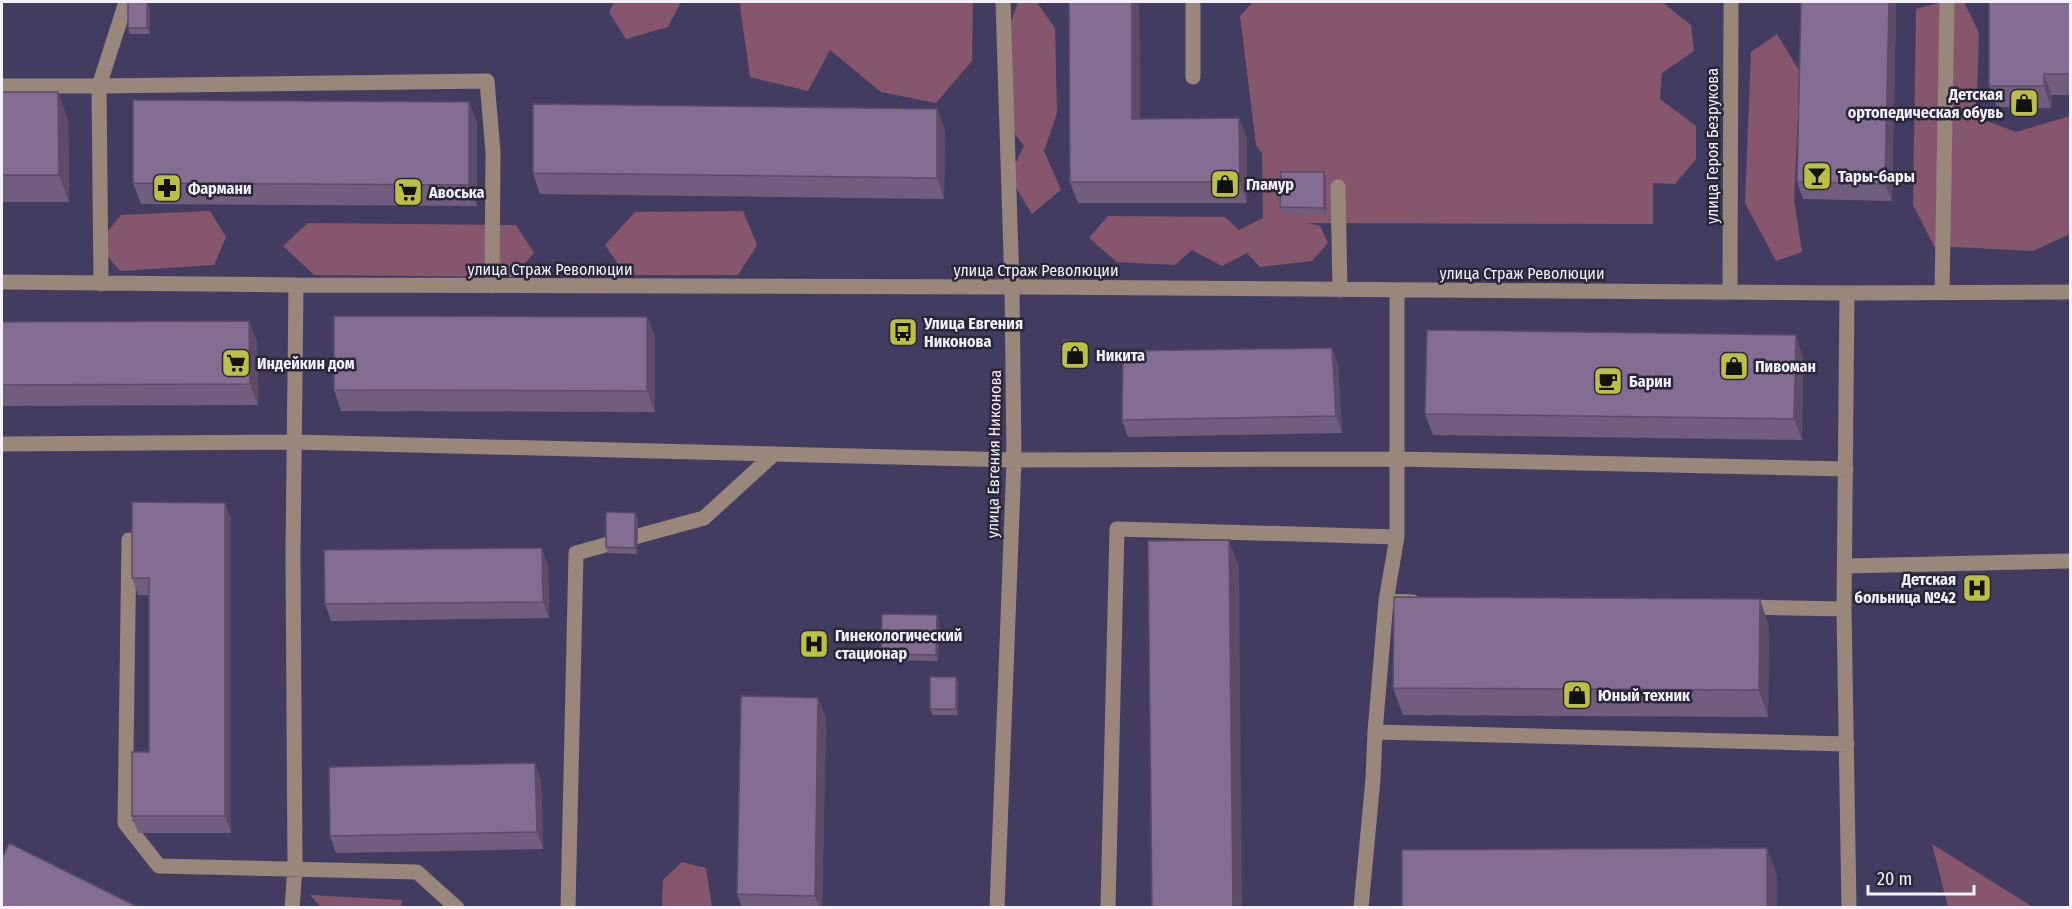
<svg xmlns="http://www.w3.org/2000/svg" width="2072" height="909" font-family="'Fira Sans Condensed',sans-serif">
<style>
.green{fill:#86566c}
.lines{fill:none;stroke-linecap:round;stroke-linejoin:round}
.minor{stroke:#99877c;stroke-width:15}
.wall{fill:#715e7e}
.shaded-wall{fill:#5c4c67}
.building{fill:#836d93;stroke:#5c4c67;stroke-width:1.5}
.labels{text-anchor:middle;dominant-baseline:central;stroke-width:5;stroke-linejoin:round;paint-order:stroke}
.poi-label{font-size:16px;font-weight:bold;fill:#f3f2fc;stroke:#292637;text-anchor:start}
.street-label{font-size:16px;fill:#f3f2fc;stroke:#292637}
</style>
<rect width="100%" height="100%" fill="#433c61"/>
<path class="green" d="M 614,2 L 681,2 L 668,27 L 626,39 L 609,12 Z
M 741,2 L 973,2 L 972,61 L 936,103 L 881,92 L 830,50 L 808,91 L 750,77 L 740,6 Z
M 1018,2 L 1041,2 L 1038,4 L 1055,28 L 1057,113 L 1044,151 L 1061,190 L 1032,214 L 1009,176 L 1024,146 L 1007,123 L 1008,31 Z
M 1253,2 L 1662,2 L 1691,25 L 1694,51 L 1662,73 L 1660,99 L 1696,126 L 1696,159 L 1675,184 L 1653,183 L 1653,224 L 1307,223 L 1320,226 L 1328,243 L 1312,261 L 1260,267 L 1247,253 L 1222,266 L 1192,250 L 1175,265 L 1117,262 L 1089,238 L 1108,216 L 1225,217 L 1239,230 L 1263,218 L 1262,153 L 1256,145 L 1240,16 Z
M 1942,2 L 1964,2 L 1979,33 L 1976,117 L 2016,132 L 2070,116 L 2070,234 L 2033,251 L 1934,246 L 1913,205 L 1916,9 Z
M 1777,34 L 1800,72 L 1794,199 L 1802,252 L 1776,261 L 1745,203 L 1751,52 Z
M 210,211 L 226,237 L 214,265 L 120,271 L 97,244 L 121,215 Z
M 743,211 L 757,245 L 738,275 L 626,275 L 605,245 L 635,212 Z
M 308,223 L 516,225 L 534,253 L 513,277 L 314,275 L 283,246 Z
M 1932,844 L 2033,907 L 1948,907 Z
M 682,862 L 706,868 L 712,907 L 662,907 L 663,880 Z
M 310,895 L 402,900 L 401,907 L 321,907 Z"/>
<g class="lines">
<path class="minor" d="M 126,2 L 99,86 L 487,81 L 493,152 L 492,286
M 1193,2 L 1193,77
M 2,86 L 99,86 L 101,284
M 1338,187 L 1340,290
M 2,282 L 296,285 L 1031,287 L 1847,293 L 2070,292
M 1730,291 L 1731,2
M 1942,292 L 1947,2
M 2,444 L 294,442 L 1014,460 L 1398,459 L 1846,469
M 129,540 L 125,823 L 159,866 L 417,872 L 457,908
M 1846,566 L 2070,561
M 1386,601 L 1413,602
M 1743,607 L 1844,609 L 1849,908
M 1844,609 L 1847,293
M 1375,732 L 1847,744
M 292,908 L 295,868 L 293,554 L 296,285
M 568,908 L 576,553 L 704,518 L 774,454
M 997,908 L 1014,460 L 1012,287 L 1003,2
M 1108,908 L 1117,529 L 1397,537
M 1361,908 L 1373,779 L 1375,732 L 1386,601 L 1397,537 L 1397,290"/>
</g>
<path class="wall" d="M 1069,2 L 1139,2 L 1140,119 L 1239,118 L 1247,139 L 1247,203 L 1078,203 L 1070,182 Z
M 1801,2 L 1896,2 L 1892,201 L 1803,199 L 1797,182 Z
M 1989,2 L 2070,2 L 2070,95 L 2052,95 L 2051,108 L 1997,107 L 1989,86 Z
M 150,8 L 150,34 L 130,34 L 128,28 Z
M 2,92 L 68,119 L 69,202 L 2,202 Z
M 469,102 L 477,123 L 477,206 L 141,204 L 133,183 Z
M 937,109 L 945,131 L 944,199 L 540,194 L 533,173 Z
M 1326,178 L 1326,214 L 1283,214 L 1280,207 Z
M 647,317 L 655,338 L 655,412 L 341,411 L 334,390 Z
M 249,321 L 257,342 L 258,405 L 2,406 L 2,322 Z
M 1085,342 L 1087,348 L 1086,365 L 1064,364 L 1062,358 Z
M 1332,348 L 1338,365 L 1342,433 L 1128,437 L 1122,420 Z
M 1803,357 L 1802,440 L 1433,435 L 1425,414 Z
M 225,503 L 231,520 L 231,833 L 138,833 L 132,816 L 149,752 L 149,595 L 138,595 L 132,578 Z
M 638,519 L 637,554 L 608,553 L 606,547 Z
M 548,565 L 549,618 L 331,621 L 325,604 Z
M 939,621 L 938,661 L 883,660 L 881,654 Z
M 1769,626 L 1768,717 L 1403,715 L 1393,688 Z
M 958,683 L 958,715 L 933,715 L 930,709 Z
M 818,698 L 826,719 L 822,908 L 742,908 L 737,894 Z
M 541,780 L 543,849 L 336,853 L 330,836 Z"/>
<path class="shaded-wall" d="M 147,2 L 150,8 L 150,34 L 147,28 Z
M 1132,2 L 1139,2 L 1140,140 L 1132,119 Z
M 1889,2 L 1896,2 L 1892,201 L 1885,184 Z
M 2044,74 L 2052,95 L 2051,108 L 2044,86 Z
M 58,92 L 68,119 L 69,202 L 59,175 Z
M 469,102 L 477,123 L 477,206 L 469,185 Z
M 937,109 L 945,131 L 944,199 L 937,178 Z
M 1239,118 L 1247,139 L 1247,203 L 1240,182 Z
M 1324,172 L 1326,178 L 1326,214 L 1324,208 Z
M 647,317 L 655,338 L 655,412 L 647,391 Z
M 249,321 L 257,342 L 258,405 L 250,384 Z
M 1796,335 L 1803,357 L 1802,440 L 1794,419 Z
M 1085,342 L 1087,348 L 1086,365 L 1084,359 Z
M 1332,348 L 1338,365 L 1342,433 L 1336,416 Z
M 225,503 L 231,520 L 231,833 L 225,816 Z
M 635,513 L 638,519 L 637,554 L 635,548 Z
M 1229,540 L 1239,567 L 1242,908 L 1233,908 Z
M 542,548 L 548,565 L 549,618 L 543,602 Z
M 1760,599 L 1769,626 L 1768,717 L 1759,690 Z
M 937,615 L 939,621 L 938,661 L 936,655 Z
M 956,677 L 958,683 L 958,715 L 956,709 Z
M 818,698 L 826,719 L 822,908 L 819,908 L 815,896 Z
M 535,763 L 541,780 L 543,849 L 537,832 Z
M 1767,848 L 1777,875 L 1777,908 L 1767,908 Z"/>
<path class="building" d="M 128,2 L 147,2 L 147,28 L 128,28 Z
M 1069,2 L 1132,2 L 1132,119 L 1239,118 L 1240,182 L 1070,182 Z
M 1801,2 L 1889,2 L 1885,184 L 1797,182 Z
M 1989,2 L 2070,2 L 2070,74 L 2044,74 L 2044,86 L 1989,86 Z
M 2,92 L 58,92 L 59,175 L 2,175 Z
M 133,100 L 469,102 L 469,185 L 133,183 Z
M 533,104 L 937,109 L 937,178 L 533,173 Z
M 1281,172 L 1324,172 L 1324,208 L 1280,207 Z
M 334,316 L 647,317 L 647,391 L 334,390 Z
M 249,321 L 250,384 L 2,385 L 2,322 Z
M 1427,330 L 1796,335 L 1794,419 L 1425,414 Z
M 1063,340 L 1085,342 L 1084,359 L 1062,358 Z
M 1332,348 L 1336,416 L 1122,420 L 1123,351 Z
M 132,502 L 225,503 L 225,816 L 132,816 L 132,752 L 149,752 L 149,578 L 132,578 Z
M 606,512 L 635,513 L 635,548 L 606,547 Z
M 1229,540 L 1233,908 L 1152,908 L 1148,541 Z
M 542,548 L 543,602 L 325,604 L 324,550 Z
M 1394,597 L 1760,599 L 1759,690 L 1393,688 Z
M 882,614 L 937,615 L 936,655 L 881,654 Z
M 930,677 L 956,677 L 956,709 L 930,709 Z
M 741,696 L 818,698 L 815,896 L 737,894 Z
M 535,763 L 537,832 L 330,836 L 329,767 Z
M 9,843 L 140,908 L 2,908 L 2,858 Z
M 1767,848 L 1767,908 L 1402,908 L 1402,850 Z"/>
<defs>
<g id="shop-square" transform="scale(1.5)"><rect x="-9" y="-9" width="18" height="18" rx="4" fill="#bbc044" stroke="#292637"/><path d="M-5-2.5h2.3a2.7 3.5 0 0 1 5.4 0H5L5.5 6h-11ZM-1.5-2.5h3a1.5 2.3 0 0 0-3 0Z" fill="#111"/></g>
<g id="bar-square" transform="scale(1.5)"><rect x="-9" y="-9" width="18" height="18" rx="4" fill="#bbc044" stroke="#292637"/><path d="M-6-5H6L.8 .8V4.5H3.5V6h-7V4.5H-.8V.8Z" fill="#111"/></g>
<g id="pharmacy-square" transform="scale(1.5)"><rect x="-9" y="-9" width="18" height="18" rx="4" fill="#bbc044" stroke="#292637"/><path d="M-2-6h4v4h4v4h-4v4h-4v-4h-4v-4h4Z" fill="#111"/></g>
<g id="supermarket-square" transform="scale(1.5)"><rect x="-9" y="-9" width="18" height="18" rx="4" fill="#bbc044" stroke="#292637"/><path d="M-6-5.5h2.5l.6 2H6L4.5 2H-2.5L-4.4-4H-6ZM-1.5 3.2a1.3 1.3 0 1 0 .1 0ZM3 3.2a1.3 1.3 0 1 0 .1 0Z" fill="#111"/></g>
<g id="bus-square" transform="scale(1.5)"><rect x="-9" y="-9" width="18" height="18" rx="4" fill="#bbc044" stroke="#292637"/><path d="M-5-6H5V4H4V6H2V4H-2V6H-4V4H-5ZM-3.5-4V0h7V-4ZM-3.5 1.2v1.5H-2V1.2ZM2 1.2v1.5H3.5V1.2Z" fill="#111"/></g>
<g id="cafe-square" transform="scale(1.5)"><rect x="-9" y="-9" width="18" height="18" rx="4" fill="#bbc044" stroke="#292637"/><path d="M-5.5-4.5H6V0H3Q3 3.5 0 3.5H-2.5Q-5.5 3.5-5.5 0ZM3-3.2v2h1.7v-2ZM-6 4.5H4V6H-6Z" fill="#111"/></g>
<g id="hospital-square" transform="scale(1.5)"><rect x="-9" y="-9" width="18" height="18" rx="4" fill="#bbc044" stroke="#292637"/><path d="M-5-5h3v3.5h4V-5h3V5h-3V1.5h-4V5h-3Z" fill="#111"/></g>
</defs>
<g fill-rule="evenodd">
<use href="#shop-square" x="2024" y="103"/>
<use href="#bar-square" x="1817" y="176"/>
<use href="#shop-square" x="1225" y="184"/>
<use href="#pharmacy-square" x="167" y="188"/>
<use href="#supermarket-square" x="408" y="192"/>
<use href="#bus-square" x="903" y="332"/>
<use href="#shop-square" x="1075" y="355"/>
<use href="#supermarket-square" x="236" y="363"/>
<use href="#shop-square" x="1734" y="366"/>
<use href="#cafe-square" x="1608" y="381"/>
<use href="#hospital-square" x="1977" y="588"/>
<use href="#hospital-square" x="814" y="644"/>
<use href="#shop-square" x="1577" y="695"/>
</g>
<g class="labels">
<g class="poi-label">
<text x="2003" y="94" text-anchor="end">Детская<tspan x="2003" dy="18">ортопедическая обувь</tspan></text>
<text x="1838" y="176">Тары-бары</text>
<text x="1246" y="184">Гламур</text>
<text x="188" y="188">Фармани</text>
<text x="429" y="192">Авоська</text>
<text x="924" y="323">Улица Евгения<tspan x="924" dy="18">Никонова</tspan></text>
<text x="1096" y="355">Никита</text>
<text x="257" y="363">Индейкин дом</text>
<text x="1755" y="366">Пивоман</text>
<text x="1629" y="381">Барин</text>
<text x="1956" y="579" text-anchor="end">Детская<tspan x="1956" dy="18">больница №42</tspan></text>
<text x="835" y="635">Гинекологический<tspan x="835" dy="18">стационар</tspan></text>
<text x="1598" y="695">Юный техник</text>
</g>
<g class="street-label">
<text transform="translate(1712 146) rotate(-90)">улица Героя Безрукова</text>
<text x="550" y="269">улица Страж Революции</text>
<text x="1036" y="270">улица Страж Революции</text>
<text x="1522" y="273">улица Страж Революции</text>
<text transform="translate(994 454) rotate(-89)">улица Евгения Никонова</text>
</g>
</g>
<rect width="2072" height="909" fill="none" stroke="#f3f2fc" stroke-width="6"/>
<path d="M1868 885v9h106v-9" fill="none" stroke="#f3f2fc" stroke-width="3"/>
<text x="1877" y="885" font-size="18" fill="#f3f2fc" stroke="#292637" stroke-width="4.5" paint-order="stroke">20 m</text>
</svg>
